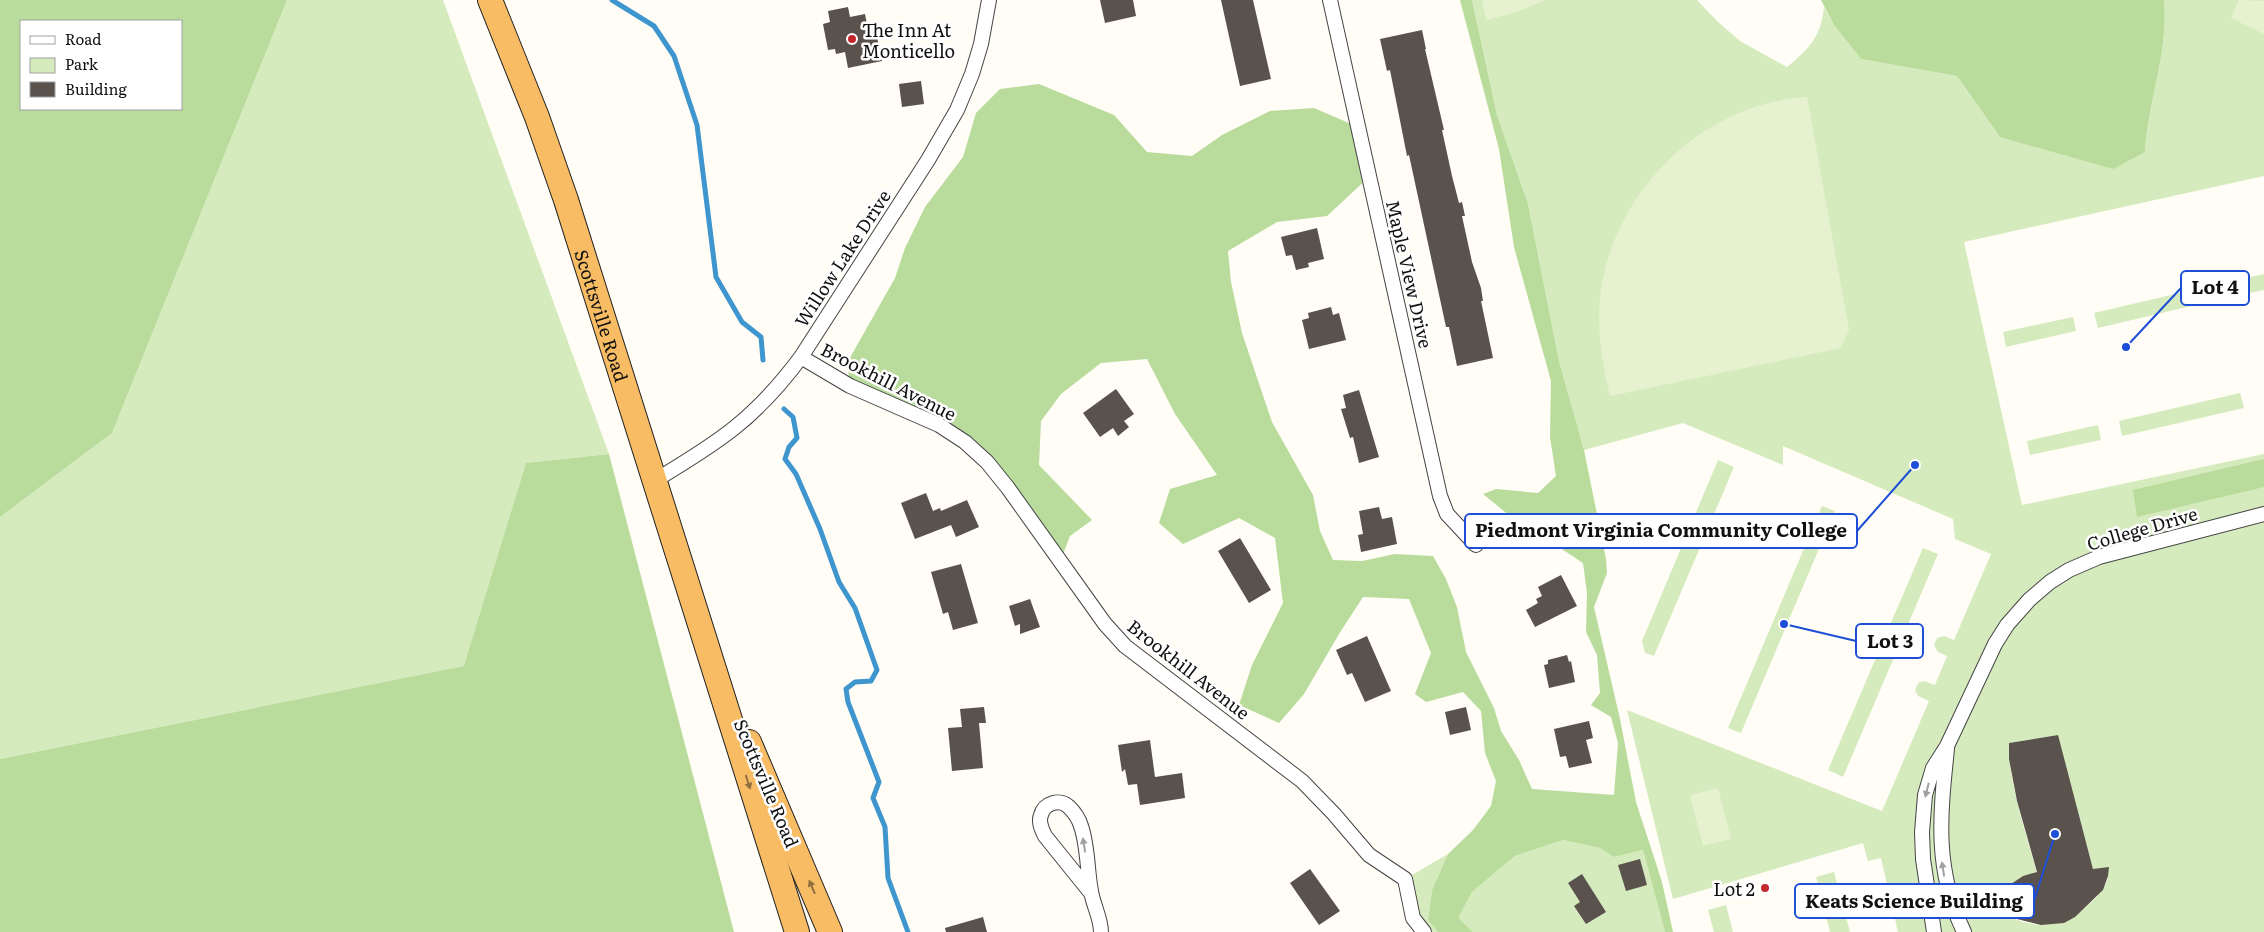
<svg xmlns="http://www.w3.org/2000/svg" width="2264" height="932" font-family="Literata,serif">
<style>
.green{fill:#d5ebbd;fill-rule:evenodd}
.forest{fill:#b9dc9c;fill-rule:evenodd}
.pitch{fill:#e6f2cf}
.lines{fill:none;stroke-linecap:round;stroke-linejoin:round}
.stream{stroke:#3f96cf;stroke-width:5}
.building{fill:#5a524d}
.minor-casing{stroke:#444;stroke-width:16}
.trunk-casing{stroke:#222;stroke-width:26}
.minor{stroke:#fff;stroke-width:14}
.trunk{stroke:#f7bc64;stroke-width:24}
.oneway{fill:#906f3f}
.oneway2{fill:#a0a0a0}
.poi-dot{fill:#c4262e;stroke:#fff;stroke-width:2}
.labels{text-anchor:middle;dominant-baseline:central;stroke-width:5;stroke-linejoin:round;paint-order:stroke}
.poi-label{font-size:18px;fill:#111;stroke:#fff;text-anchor:start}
.street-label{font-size:18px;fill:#111;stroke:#fff}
.leader{fill:none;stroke:#1d4ed8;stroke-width:2}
.callout-dot{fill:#1d4ed8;stroke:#fff;stroke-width:2}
.callout{fill:#fff;stroke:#1d4ed8;stroke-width:2}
.callout-label{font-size:19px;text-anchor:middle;font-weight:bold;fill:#111}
</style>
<rect width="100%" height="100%" fill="#fffdf5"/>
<path class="green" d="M 287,0 L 443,0 L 609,454 L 526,463 L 465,666 L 0,759 L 0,517 L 112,433 Z
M 1472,0 L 1697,0 L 1718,22 L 1740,41 L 1787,67 C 1809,49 1821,37 1824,7 L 1834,25 L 1861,59 L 1957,76 L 2000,137 L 2145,152 C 2148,101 2169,51 2164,0 L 2264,0 L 2264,176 L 1964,242 L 2022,505 L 2264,454 L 2264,932 L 1898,932 L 1881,858 L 1868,861 L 1863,843 L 1673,899 L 1627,710 L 1882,811 L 1929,701 L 1918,696 L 1915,690 L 1918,683 L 1924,681 L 1935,685 L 1947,656 L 1938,652 L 1934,645 L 1937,638 L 1944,636 L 1954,640 L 1991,554 L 1955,539 L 1953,519 L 1783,446 L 1783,465 L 1683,423 L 1584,450 L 1559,361 L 1528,204 L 1497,115 ZM 2057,735 L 2093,869 L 2108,876 C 2106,888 2098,896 2089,904 C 2068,925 2035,932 2008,915 C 2002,911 1997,904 1991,899 L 2010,893 L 2009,886 L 2023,876 L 2037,874 C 2026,832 2009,787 2009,743 Z
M 2264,274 L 2264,290 L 2240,295 L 2237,280 Z
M 2218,284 L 2221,299 L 2098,328 L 2094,313 Z
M 2073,317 L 2076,331 L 2006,347 L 2003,332 Z
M 2240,393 L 2244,408 L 2122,436 L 2119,421 Z
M 2098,425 L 2101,440 L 2030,455 L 2027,441 Z
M 1718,460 L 1734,467 L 1654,656 L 1645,653 L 1642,641 Z
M 1822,506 L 1835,511 L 1741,733 L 1728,728 Z
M 1923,548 L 1938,554 L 1843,777 L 1828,770 Z
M 1563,840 L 1600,848 L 1614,857 L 1643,850 L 1665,932 L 1473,932 L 1457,918 L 1472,892 L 1515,856 Z
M 1448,854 L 1432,890 L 1428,920 L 1438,932 L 1424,932 L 1405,879 Z
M 1834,872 L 1850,932 L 1830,932 L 1816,877 Z
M 1726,905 L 1733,932 L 1714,932 L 1708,910 Z"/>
<path class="forest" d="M 0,0 L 287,0 L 112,433 L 0,517 ZM 21,21 L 181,21 L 181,109 L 21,109 Z
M 1460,0 L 1472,0 L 1497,115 L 1528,204 L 1559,361 L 1584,450 L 1606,559 L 1607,573 L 1594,607 L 1620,719 L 1636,802 L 1662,882 L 1673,932 L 1665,932 L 1643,850 L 1614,857 L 1600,848 L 1563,840 L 1515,856 L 1472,892 L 1458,918 L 1473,932 L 1438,932 L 1428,920 L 1432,890 L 1448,854 L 1473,830 L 1491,806 L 1496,781 L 1485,753 L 1481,711 L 1463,692 L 1426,702 L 1415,694 L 1431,653 L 1409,599 L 1363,597 L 1339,634 L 1304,694 L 1279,723 L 1239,705 L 1252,665 L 1283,603 L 1275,538 L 1239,518 L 1183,544 L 1159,523 L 1170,489 L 1217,475 L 1175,414 L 1147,359 L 1101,363 L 1061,394 L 1041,421 L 1039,465 L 1092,520 L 1070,536 L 1060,562 L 965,442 L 850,386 L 847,363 L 895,278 L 905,248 L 925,207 L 963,157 L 976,113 L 1000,89 L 1039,84 L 1114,115 L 1147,152 L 1192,156 L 1222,135 L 1270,111 L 1314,108 L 1358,127 L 1369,177 L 1327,216 L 1277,222 L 1228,251 L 1231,282 L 1242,333 L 1272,422 L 1313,495 L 1320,531 L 1333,560 L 1362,561 L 1395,554 L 1433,556 L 1446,579 L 1457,607 L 1466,652 L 1494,708 L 1501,731 L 1519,760 L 1532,789 L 1614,795 L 1618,743 L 1611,717 L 1591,705 L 1600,693 L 1597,655 L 1586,632 L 1587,593 L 1583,563 L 1548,540 L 1523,546 L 1510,516 L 1483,494 L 1496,489 L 1538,493 L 1556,476 L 1550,437 L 1551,381 L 1514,247 L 1499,149 Z
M 1821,0 L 2164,0 C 2169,51 2148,101 2145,152 L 2113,169 L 2000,137 L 1957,76 L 1861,59 L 1834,25 Z
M 609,454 L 734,932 L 0,932 L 0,759 L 464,666 L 526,463 Z
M 2264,459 L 2264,487 L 2137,517 L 2133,490 Z"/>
<path class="pitch" d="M 1482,0 L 1545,0 L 1517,12 L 1486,20 Z
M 2239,0 L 2264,1 L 2264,34 L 2231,18 Z
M 1807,97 L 1849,330 L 1841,348 L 1610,396 C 1602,363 1597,332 1600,298 C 1611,194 1701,103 1807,97 Z
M 1718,788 L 1731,839 L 1703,846 L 1690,795 Z"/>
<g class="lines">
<path class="stream" d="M 612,0 L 654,26 L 674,56 L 697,125 L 716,277 L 742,322 L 761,337 L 763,360
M 784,409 L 793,417 L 797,438 L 789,447 L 785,459 L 796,474 L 820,529 L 839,582 L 855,608 L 877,670 L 871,681 L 855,682 L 846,689 L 848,702 L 879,782 L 873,798 L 885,827 L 888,878 L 908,932"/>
</g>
<path class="building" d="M 1100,0 L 1133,0 L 1136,16 L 1105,23 Z
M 1221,0 L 1253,0 L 1271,79 L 1240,86 Z
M 848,7 L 850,17 L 865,14 L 868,29 L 875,27 L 882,61 L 848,68 L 845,52 L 836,54 L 835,49 L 828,50 L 823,24 L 830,22 L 828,11 Z
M 1422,30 L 1426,49 L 1425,49 L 1444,130 L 1442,130 L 1452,176 L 1459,203 L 1462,202 L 1465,216 L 1462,216 L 1472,262 L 1481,288 L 1483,301 L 1481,301 L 1493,358 L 1457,366 L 1449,327 L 1446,327 L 1409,155 L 1407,156 L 1390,70 L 1387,71 L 1380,39 Z
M 921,81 L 924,104 L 902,107 L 899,84 Z
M 1317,228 L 1324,259 L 1308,263 L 1309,267 L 1296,270 L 1292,255 L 1286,256 L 1281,237 Z
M 1331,307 L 1333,315 L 1339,313 L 1346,340 L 1309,349 L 1302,320 L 1309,318 L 1308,313 Z
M 1116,389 L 1134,414 L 1124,421 L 1129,427 L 1118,436 L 1113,428 L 1100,437 L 1083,413 Z
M 1359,390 L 1379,457 L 1359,463 L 1353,437 L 1350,438 L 1341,409 L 1346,408 L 1343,395 Z
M 926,493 L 933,511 L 940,508 L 941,511 L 967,500 L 979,527 L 956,537 L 951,525 L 915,539 L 901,503 Z
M 1379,507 L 1382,519 L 1392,517 L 1397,544 L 1361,552 L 1358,535 L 1363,534 L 1359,511 Z
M 1240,538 L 1271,590 L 1249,603 L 1218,551 Z
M 961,564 L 978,623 L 953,630 L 948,612 L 943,614 L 931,572 Z
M 1561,575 L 1577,606 L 1535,627 L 1526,610 L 1538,603 L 1536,599 L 1542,596 L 1538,587 Z
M 1030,599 L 1040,627 L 1020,634 L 1020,624 L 1015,626 L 1009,606 Z
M 1367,636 L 1391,691 L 1365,702 L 1352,673 L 1347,675 L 1336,650 Z
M 1567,655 L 1569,662 L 1571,661 L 1575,682 L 1549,688 L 1544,665 L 1548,664 L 1548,660 Z
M 984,707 L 986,723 L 979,723 L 983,768 L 952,771 L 948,728 L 962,727 L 960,709 Z
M 1466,707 L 1471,730 L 1450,735 L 1445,712 Z
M 1589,721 L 1593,738 L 1586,740 L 1592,763 L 1569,768 L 1566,756 L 1560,757 L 1554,729 Z
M 2058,735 L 2093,869 L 2109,867 L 2108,876 L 2103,890 L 2075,917 L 2064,923 L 2041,925 L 2013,918 L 2006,914 L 1992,898 L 2010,893 L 2008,886 L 2023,876 L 2037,872 L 2017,801 L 2009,759 L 2009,743 Z
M 1150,740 L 1155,777 L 1182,773 L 1185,798 L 1140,805 L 1137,784 L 1128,785 L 1125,769 L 1122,772 L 1118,745 Z
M 1640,859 L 1647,885 L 1626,891 L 1618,865 Z
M 1310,869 L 1340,911 L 1319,925 L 1290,883 Z
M 1582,874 L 1606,912 L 1586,924 L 1574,906 L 1580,902 L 1568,883 Z
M 983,917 L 987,932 L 946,932 L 945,928 Z"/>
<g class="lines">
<g class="minor-casing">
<path id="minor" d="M 1330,0 L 1440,496 L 1447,514 L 1476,545
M 801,357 L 850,386 L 939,425 L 965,442 L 987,462 L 1008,488 L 1105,624 L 1125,646 L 1302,781 L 1334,814 L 1369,855 L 1405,879 L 1413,918 L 1424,932
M 654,481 C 719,442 755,419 801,357 L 928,160 L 957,110 L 972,74 L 981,44 L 989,0
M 1947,749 C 1940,816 1934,869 1964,932
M 1091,893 L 1045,836 C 1042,830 1038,822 1041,815 C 1044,803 1060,798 1069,807 C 1074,812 1079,819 1081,826 C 1088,846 1087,870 1091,891 C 1093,905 1101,918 1101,932
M 1934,932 L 1923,859 L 1922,832 L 1925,795 L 1933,768 L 1947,746 L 1995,644 L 2007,625 L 2029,600 L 2050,582 L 2069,570 L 2099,557 L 2264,514"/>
</g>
<g class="trunk-casing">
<g id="trunk">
<path id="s1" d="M 490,0 L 537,117 L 566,200 L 797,932"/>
<path d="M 749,742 L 830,932"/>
</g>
</g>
<use href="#minor" class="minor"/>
<use href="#trunk" class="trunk"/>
</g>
<defs><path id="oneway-solid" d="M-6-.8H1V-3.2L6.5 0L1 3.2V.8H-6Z" transform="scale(1.25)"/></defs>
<g class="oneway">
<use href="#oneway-solid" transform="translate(748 782) rotate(72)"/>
<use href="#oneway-solid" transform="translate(812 887) rotate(-113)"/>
</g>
<g class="oneway2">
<use href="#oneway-solid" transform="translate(1927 790) rotate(104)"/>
<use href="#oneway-solid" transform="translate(1084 845) rotate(-99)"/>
<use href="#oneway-solid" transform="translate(1943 869) rotate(-99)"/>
</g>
<g class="poi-dot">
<circle cx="852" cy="39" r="5"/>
<circle cx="1765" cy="888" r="5"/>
</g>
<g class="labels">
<g class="poi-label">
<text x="862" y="29">The Inn At<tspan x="862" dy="21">Monticello</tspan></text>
<text x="1755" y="888" text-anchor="end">Lot 2</text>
</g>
<g class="street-label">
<text transform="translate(842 258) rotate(-57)">Willow Lake Drive</text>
<text transform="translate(1410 274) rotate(77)">Maple View Drive</text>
<text stroke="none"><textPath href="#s1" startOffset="335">Scottsville Road</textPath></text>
<text transform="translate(889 381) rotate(27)">Brookhill Avenue</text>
<text transform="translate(2142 528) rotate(-16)">College Drive</text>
<text transform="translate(1189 669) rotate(38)">Brookhill Avenue</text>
<text transform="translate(767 783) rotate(67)">Scottsville Road</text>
</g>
</g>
<path class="leader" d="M2126 347L2181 288M1915 465L1857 531M1784 624L1856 641M2055 834L2034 901"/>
<g class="callout-dot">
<circle cx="2126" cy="347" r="5"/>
<circle cx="1915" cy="465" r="5"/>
<circle cx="1784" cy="624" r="5"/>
<circle cx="2055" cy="834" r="5"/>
</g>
<g class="callout">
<rect x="2181" y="271" width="68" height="34" rx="5"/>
<rect x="1465" y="514" width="392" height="34" rx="5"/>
<rect x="1856" y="624" width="67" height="34" rx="5"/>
<rect x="1795" y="884" width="239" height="34" rx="5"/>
</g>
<g class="callout-label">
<text x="2215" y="294">Lot 4</text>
<text x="1661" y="537">Piedmont Virginia Community College</text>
<text x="1890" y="648">Lot 3</text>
<text x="1914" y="908">Keats Science Building</text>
</g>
<rect x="20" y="20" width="162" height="90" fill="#ffffff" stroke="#a0a0a0"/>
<rect x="30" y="36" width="25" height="8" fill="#ffffff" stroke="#a0a0a0"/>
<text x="65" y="45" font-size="15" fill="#111111">Road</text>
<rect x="30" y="58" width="25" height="15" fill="#d5ebbd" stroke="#a0a0a0"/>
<text x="65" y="70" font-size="15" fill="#111111">Park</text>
<rect x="30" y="82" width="25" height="15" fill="#5a524d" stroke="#a0a0a0"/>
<text x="65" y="95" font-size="15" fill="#111111">Building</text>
</svg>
